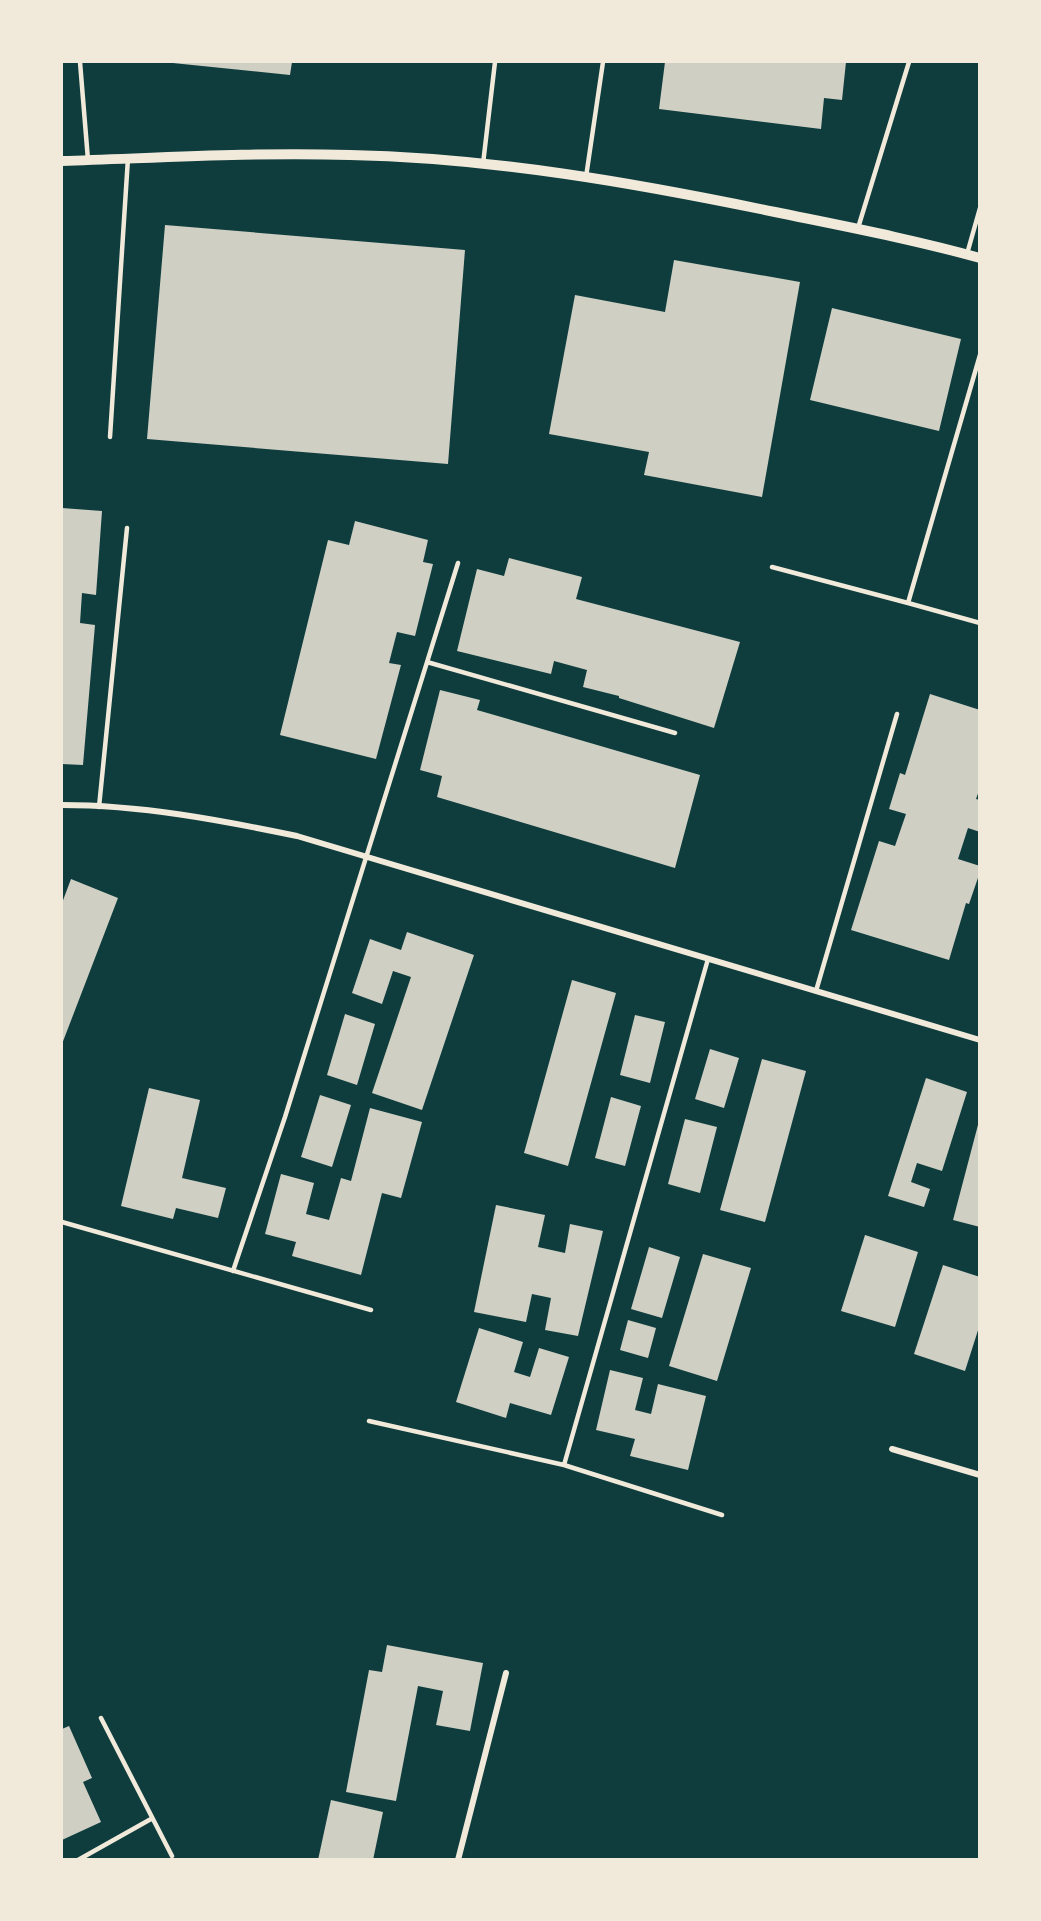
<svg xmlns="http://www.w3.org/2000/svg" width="1041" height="1921" font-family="Literata,serif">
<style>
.building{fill:#cfcfc3}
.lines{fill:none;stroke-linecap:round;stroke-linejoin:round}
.service{stroke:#f1e9da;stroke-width:4.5}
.minor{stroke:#f1e9da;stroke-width:6}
.tertiary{stroke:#f1e9da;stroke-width:10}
</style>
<rect width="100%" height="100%" fill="#0f3d3e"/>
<path class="building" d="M 163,62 L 292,62 L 290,75 Z
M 665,62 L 846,62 L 842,100 L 824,98 L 821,129 L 659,109 Z
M 165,225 L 465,250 L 448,464 L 147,439 Z
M 674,260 L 800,282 L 762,497 L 644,475 L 649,452 L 549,434 L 575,295 L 665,312 Z
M 832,308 L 961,339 L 939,431 L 810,400 Z
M 62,508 L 102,511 L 96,595 L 82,593 L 80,623 L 95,625 L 83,765 L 62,764 Z
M 355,521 L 428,540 L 423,562 L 433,564 L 415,636 L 397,632 L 389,663 L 401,665 L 376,759 L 280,735 L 328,540 L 349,545 Z
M 509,558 L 582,577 L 576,599 L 740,642 L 714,728 L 619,698 L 619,696 L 583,687 L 587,670 L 554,661 L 551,674 L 457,651 L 477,569 L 504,576 Z
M 440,690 L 480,700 L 477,710 L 700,775 L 675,868 L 437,797 L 442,776 L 420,770 Z
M 930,694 L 980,710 L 980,788 L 976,799 L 980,800 L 980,832 L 968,828 L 958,859 L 980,866 L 980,872 L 969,904 L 966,903 L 949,960 L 851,930 L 879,841 L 895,846 L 906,814 L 889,809 L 900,773 L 905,775 Z
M 71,879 L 118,898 L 62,1044 L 62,903 Z
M 407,932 L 474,955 L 422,1110 L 372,1093 L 411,977 L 393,971 L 382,1004 L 352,993 L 370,939 L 401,950 Z
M 572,980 L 616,993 L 568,1166 L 524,1153 Z
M 345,1014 L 375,1024 L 357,1085 L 327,1075 Z
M 635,1015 L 665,1022 L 650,1083 L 620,1075 Z
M 710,1049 L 739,1058 L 724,1108 L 695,1099 Z
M 762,1059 L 806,1071 L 765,1222 L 720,1210 Z
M 926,1078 L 967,1092 L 942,1171 L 917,1163 L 911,1182 L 930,1189 L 924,1207 L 888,1196 Z
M 149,1088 L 200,1100 L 182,1178 L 226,1188 L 218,1218 L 176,1208 L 173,1219 L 121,1206 Z
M 320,1095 L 351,1105 L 332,1167 L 301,1157 Z
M 611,1097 L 641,1106 L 625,1166 L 595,1158 Z
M 370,1108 L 422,1122 L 401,1198 L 382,1193 L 361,1275 L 292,1256 L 296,1242 L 265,1234 L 281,1174 L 314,1183 L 306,1214 L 329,1220 L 341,1178 L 351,1181 Z
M 685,1119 L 717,1127 L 700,1193 L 668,1184 Z
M 979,1121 L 980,1121 L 980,1227 L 953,1220 Z
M 496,1205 L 545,1215 L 538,1247 L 565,1253 L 570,1224 L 603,1231 L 578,1336 L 545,1330 L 551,1298 L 532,1294 L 526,1322 L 474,1312 Z
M 865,1235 L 918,1252 L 895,1327 L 841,1311 Z
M 649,1247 L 680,1257 L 662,1318 L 631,1309 Z
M 703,1254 L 751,1268 L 717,1381 L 669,1366 Z
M 943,1265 L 980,1277 L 980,1324 L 965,1371 L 914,1354 Z
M 628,1320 L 656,1328 L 648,1358 L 620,1350 Z
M 479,1328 L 523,1342 L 514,1372 L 530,1377 L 539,1348 L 569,1357 L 551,1415 L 510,1403 L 506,1418 L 456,1402 Z
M 610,1370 L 643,1378 L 635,1410 L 651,1414 L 658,1384 L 706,1396 L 688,1470 L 630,1456 L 635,1439 L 596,1430 Z
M 387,1645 L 483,1663 L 470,1731 L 436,1725 L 443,1691 L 418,1686 L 396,1801 L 346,1792 L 369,1670 L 382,1672 Z
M 69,1726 L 92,1778 L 83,1782 L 101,1822 L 62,1840 L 62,1729 Z
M 331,1800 L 383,1812 L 373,1860 L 318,1860 Z"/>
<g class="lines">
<path class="service" d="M 80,62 L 88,160
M 483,164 L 495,62
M 586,177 L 603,62
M 858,228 L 909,62
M 967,254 L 980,208
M 980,355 L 908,603 L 980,623
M 110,437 L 128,158
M 772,567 L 908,603
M 427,662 L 675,733
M 99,807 L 127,528
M 816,991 L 897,714
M 62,1222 L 371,1310
M 233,1271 L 285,1117 L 458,563
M 369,1421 L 564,1465 L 722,1515
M 564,1465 L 708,959
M 101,1718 L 172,1856
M 78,1860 L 151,1819"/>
<path class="minor" d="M 62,805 C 141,805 220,820 297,836 L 980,1040
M 892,1449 L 980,1475
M 458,1860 L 506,1673"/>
<path class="tertiary" d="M 62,161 C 158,158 254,152 350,155 C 494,158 635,183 775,212 C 843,226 912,239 980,258"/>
</g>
<rect width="1041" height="1921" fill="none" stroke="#f1e9da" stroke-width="126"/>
</svg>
